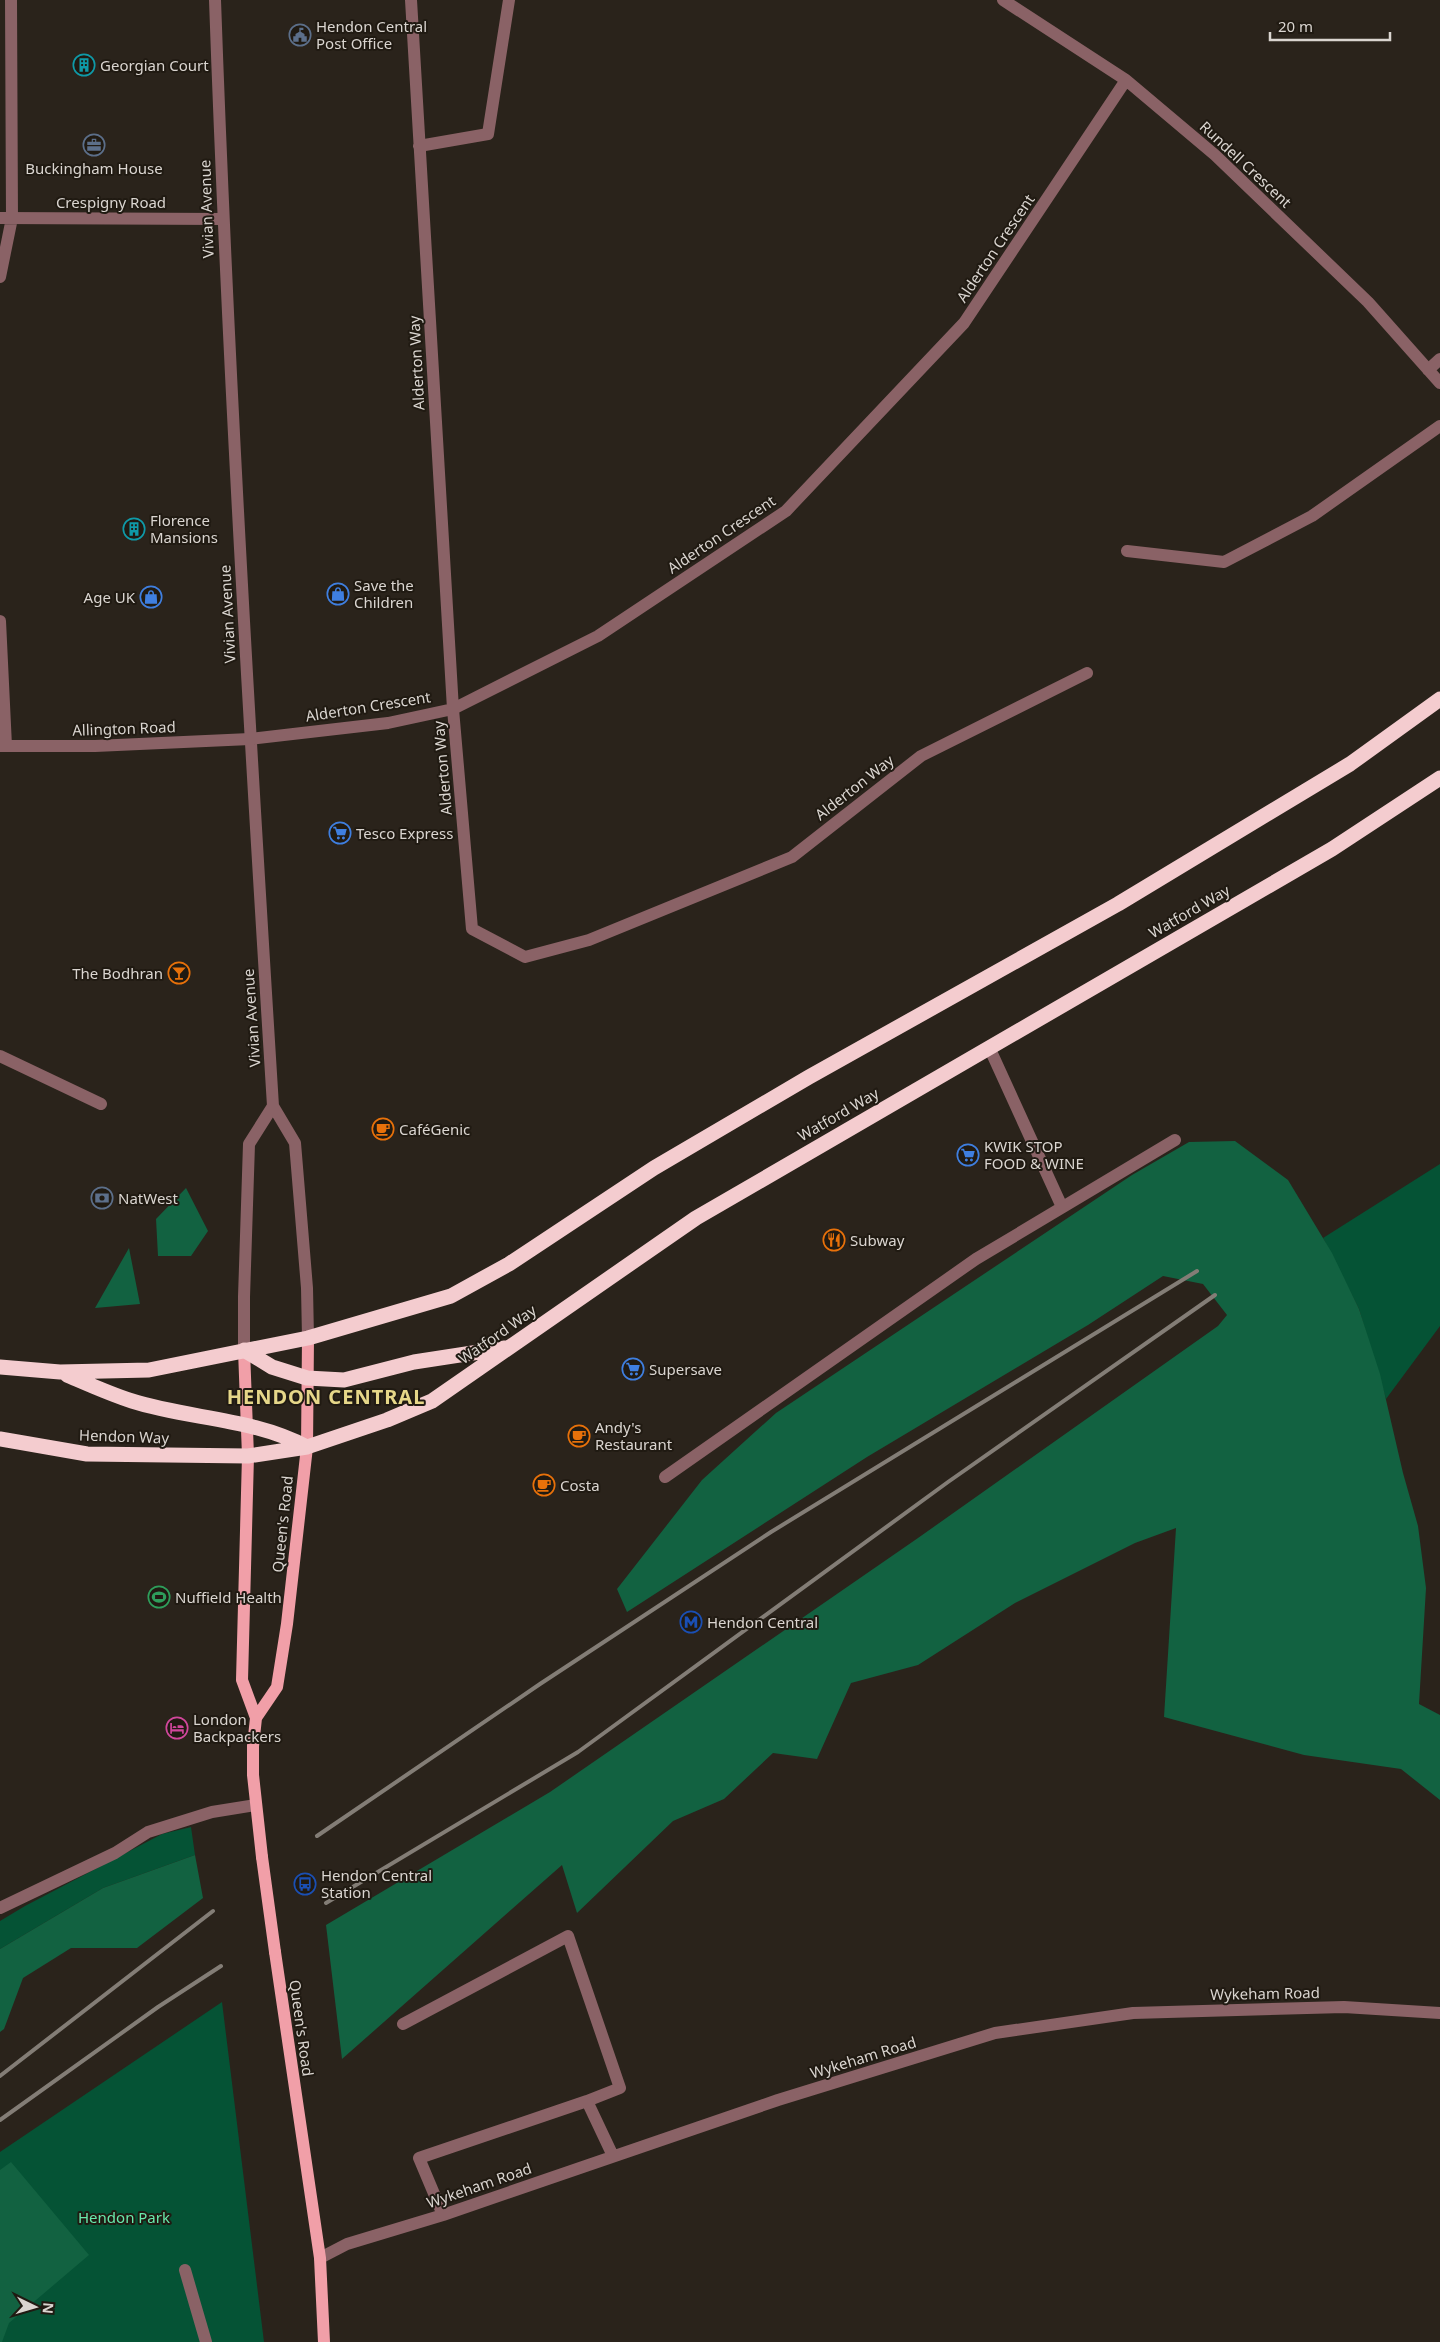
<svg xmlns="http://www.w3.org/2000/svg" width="1440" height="2342" font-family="'Noto Sans',sans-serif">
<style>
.green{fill:#055335}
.forest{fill:#126241}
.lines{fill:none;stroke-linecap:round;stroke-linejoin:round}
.minor{stroke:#8a6266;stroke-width:12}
.major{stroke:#f19fa8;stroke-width:12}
.highway{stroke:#f4cccf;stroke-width:15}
.rail{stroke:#837d76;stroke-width:4}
.major-bridge{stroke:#f19fa8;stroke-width:12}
.labels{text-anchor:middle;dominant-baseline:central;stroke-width:4;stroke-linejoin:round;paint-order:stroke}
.poi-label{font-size:15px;fill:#dad5d0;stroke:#201a12;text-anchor:start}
.street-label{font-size:15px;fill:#dad5d0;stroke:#201a12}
.park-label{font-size:15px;fill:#69eaac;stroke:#201a12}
.district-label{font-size:20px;font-weight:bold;letter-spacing:1px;fill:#e6d789;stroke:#201a12}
</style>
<rect width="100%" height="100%" fill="#2a231b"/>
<path class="green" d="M 1440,1164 L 1440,1326 L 1386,1399 L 1359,1309 L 1323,1238 Z
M 191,1827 L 195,1855 L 103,1888 L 0,1949 L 0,1921 L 25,1906 L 162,1834 Z
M 222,2002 L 264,2342 L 0,2342 L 0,2152 Z"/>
<path class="forest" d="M 1235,1141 L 1288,1180 L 1332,1253 L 1359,1309 L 1380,1374 L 1403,1473 L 1418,1526 L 1426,1588 L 1419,1704 L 1440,1715 L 1440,1800 L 1401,1769 L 1304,1755 L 1164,1717 L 1176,1528 L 1135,1543 L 1015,1603 L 918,1665 L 851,1683 L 817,1759 L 773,1753 L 724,1799 L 673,1821 L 577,1913 L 562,1865 L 342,2059 L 326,1925 L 550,1792 L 918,1538 L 1218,1326 L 1227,1315 L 1203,1284 L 1163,1276 L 1088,1325 L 867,1457 L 627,1612 L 617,1589 L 702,1480 L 776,1413 L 1132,1175 L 1189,1142 Z
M 186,1188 L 208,1231 L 191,1256 L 158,1256 L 156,1219 Z
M 129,1248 L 140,1304 L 95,1308 Z
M 195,1855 L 203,1898 L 137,1948 L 71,1948 L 23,1978 L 4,2029 L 0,2032 L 0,1949 L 103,1888 Z
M 11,2162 L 89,2255 L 9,2323 L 2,2342 L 0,2342 L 0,2170 Z"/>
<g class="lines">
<path class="minor" d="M 215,0 C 228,369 250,737 273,1106 L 295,1143 L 307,1288 L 308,1338
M 411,0 L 453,709 L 472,929 L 525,957 L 589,940 L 792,857 L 921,756 L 1087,673
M 1003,0 L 1126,80 L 1215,155 L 1368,302 L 1440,383
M 419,146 L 488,134 L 509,0
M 0,218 L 223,219
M 0,277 L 12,218 L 11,0
M 1428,370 L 1440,359
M 1127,551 L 1224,562 L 1312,516 L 1440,426
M 0,621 L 6,746
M 0,746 L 95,746 L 250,739 L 388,723 L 453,709 L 598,636 L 786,511 L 964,323 L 1126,80
M 989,1047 L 1062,1207
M 0,1056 L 101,1104
M 244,1350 L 244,1297 L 249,1144 L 273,1106
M 665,1477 L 976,1259 L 1175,1140
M 0,1908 L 115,1853 L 148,1832 L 212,1812 L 256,1805
M 403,2024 L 568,1936 L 620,2088 L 587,2101 L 613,2156
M 443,2215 L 419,2158 L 587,2101
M 320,2258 L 347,2244 L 443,2215 L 778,2100 L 995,2033 L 1133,2013 L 1344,2007 L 1440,2013
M 185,2270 L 206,2342"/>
<path class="major" d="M 244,1350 L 248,1456 L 242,1680 L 256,1718
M 262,1857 L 253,1775 L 253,1746 L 256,1718 L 277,1687 L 287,1624 L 307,1447 L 308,1338
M 275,1952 L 320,2258 L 324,2342"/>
<path class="highway" d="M 244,1350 L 272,1367 L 307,1378 L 344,1380 L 414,1362 L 505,1348
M 0,1367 L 60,1372 L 149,1370 L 308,1338 L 451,1296 L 509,1264 L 654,1168 L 809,1077 L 1118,904 L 1350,764 L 1440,699
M 67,1375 C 88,1384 110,1394 132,1401 C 189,1419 253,1418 307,1447
M 0,1439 L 87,1454 L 248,1456 L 307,1447 L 387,1420 L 432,1401 L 696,1218 L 1332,849 L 1440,778"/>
<path class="rail" d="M 317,1836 L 540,1684 L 771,1532 L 1197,1271
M 326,1903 L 578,1752 L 948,1482 L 1215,1295
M 0,2076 L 213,1911
M 0,2120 L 158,2007 L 221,1966"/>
<path class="major-bridge" d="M 262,1857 L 275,1952"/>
</g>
<defs>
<g id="civic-ring" transform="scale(1.125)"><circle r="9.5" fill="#201a12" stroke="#5c6f8a" stroke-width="1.5"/><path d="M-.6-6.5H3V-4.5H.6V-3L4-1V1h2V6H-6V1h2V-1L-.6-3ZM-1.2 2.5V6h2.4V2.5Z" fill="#5c6f8a"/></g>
<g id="building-ring" transform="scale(1.125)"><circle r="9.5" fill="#201a12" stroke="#0f9aa8" stroke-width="1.5"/><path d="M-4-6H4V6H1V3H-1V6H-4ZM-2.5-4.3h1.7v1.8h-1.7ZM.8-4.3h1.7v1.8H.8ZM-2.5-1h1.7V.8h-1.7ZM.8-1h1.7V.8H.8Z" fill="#0f9aa8"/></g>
<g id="office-ring" transform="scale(1.125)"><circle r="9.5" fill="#201a12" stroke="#5c6f8a" stroke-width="1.5"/><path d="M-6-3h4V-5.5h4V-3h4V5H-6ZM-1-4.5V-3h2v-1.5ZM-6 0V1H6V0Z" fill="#5c6f8a"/></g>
<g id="shop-ring" transform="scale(1.125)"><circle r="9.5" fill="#201a12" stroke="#3f7fe0" stroke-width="1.5"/><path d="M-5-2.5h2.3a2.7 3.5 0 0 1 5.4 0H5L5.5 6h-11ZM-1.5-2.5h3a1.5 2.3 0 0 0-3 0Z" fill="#3f7fe0"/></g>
<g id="supermarket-ring" transform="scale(1.125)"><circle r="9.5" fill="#201a12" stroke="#3f7fe0" stroke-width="1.5"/><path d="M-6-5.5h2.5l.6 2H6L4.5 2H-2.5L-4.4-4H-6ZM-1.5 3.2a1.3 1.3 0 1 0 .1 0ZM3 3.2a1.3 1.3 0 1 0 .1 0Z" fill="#3f7fe0"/></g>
<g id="bar-ring" transform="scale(1.125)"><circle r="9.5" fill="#201a12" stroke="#e8710a" stroke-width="1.5"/><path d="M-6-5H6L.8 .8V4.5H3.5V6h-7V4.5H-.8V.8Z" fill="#e8710a"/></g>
<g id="cafe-ring" transform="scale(1.125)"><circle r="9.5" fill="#201a12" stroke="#e8710a" stroke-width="1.5"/><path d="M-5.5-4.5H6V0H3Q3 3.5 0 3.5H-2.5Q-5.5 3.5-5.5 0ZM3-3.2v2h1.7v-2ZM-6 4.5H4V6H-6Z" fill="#e8710a"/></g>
<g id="bank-ring" transform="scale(1.125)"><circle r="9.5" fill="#201a12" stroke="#5c6f8a" stroke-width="1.5"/><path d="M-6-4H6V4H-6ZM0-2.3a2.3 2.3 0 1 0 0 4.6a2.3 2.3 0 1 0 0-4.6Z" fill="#5c6f8a"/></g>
<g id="restaurant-ring" transform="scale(1.125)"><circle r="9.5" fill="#201a12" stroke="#e8710a" stroke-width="1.5"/><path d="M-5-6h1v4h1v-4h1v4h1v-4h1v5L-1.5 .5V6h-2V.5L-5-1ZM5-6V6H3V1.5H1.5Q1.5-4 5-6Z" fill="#e8710a"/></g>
<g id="stadium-ring" transform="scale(1.125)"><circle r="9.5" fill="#201a12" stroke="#2e9e5b" stroke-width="1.5"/><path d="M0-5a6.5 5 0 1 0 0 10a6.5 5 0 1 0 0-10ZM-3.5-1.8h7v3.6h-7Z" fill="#2e9e5b"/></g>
<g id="metro-ring" transform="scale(1.125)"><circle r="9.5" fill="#201a12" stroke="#1a4fb4" stroke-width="1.5"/><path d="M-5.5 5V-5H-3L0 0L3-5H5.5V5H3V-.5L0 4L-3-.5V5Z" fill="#1a4fb4"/></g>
<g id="hotel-ring" transform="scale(1.125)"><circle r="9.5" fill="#201a12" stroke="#d1479c" stroke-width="1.5"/><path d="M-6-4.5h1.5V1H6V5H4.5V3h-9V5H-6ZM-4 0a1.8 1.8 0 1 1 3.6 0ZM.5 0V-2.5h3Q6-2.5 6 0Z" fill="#d1479c"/></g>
<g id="bus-ring" transform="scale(1.125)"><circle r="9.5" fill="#201a12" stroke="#1a4fb4" stroke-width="1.5"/><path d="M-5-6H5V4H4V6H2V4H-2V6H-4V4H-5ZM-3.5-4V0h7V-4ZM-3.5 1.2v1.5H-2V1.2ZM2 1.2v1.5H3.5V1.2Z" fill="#1a4fb4"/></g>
</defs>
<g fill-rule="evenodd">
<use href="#civic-ring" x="300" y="35"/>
<use href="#building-ring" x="84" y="65"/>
<use href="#office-ring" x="94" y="145"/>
<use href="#building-ring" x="134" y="529"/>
<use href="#shop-ring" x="338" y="594"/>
<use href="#shop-ring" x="151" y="597"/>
<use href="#supermarket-ring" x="340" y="833"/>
<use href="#bar-ring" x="179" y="973"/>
<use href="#cafe-ring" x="383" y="1129"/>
<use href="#supermarket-ring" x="968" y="1155"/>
<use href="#bank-ring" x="102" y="1198"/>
<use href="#restaurant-ring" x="834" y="1240"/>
<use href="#supermarket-ring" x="633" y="1369"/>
<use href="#cafe-ring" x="579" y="1436"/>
<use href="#cafe-ring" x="544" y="1485"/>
<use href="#stadium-ring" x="159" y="1597"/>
<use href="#metro-ring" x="691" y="1622"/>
<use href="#hotel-ring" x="177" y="1728"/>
<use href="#bus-ring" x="305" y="1884"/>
</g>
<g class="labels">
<g class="poi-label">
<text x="316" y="26">Hendon Central<tspan x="316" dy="17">Post Office</tspan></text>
<text x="100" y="65">Georgian Court</text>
<text x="94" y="168" text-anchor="middle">Buckingham House</text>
<text x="150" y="520">Florence<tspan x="150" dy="17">Mansions</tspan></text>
<text x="354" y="585">Save the<tspan x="354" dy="17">Children</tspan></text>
<text x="135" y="597" text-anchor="end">Age UK</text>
<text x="356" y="833">Tesco Express</text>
<text x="163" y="973" text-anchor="end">The Bodhran</text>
<text x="399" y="1129">CaféGenic</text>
<text x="984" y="1146">KWIK STOP<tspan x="984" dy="17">FOOD &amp; WINE</tspan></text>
<text x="118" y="1198">NatWest</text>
<text x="850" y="1240">Subway</text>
<text x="649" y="1369">Supersave</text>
<text x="595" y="1427">Andy's<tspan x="595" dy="17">Restaurant</tspan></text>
<text x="560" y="1485">Costa</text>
<text x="175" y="1597">Nuffield Health</text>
<text x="707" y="1622">Hendon Central</text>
<text x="193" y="1719">London<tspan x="193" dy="17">Backpackers</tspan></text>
<text x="321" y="1875">Hendon Central<tspan x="321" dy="17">Station</tspan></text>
</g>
<g class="street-label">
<text transform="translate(1246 164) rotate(43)">Rundell Crescent</text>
<text x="111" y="202">Crespigny Road</text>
<text transform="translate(206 209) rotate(-92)">Vivian Avenue</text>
<text transform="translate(995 248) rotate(-56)">Alderton Crescent</text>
<text transform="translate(416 363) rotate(-93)">Alderton Way</text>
<text transform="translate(721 534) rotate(-34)">Alderton Crescent</text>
<text transform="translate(227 614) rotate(-93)">Vivian Avenue</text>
<text transform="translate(368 706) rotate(-9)">Alderton Crescent</text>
<text transform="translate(124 728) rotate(-2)">Allington Road</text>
<text transform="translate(442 768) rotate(-95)">Alderton Way</text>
<text transform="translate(854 787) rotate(-38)">Alderton Way</text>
<text transform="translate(1189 911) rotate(-30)">Watford Way</text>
<text transform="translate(251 1018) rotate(-94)">Vivian Avenue</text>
<text transform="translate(838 1114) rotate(-30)">Watford Way</text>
<text transform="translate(497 1334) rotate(-35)">Watford Way</text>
<text transform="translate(124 1436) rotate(2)">Hendon Way</text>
<text transform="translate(282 1524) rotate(-84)">Queen's Road</text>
<text transform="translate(1265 1993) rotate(-1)">Wykeham Road</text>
<text transform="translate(302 2028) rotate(82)">Queen's Road</text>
<text transform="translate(863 2057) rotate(-17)">Wykeham Road</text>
<text transform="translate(479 2185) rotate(-19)">Wykeham Road</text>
</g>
<g class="park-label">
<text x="124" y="2217">Hendon Park</text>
</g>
<g class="district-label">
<text x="326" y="1396">HENDON CENTRAL</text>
</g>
</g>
<g transform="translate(35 2307) rotate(95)" stroke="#201a12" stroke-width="4" paint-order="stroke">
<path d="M0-4L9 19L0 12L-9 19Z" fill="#dad5d0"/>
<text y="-8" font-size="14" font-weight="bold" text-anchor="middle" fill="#dad5d0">N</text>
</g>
<path d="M1270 32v8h120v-8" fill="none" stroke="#dad5d0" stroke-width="2.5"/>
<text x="1278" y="32" font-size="15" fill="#dad5d0" stroke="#201a12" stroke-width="4" paint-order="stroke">20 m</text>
</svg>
